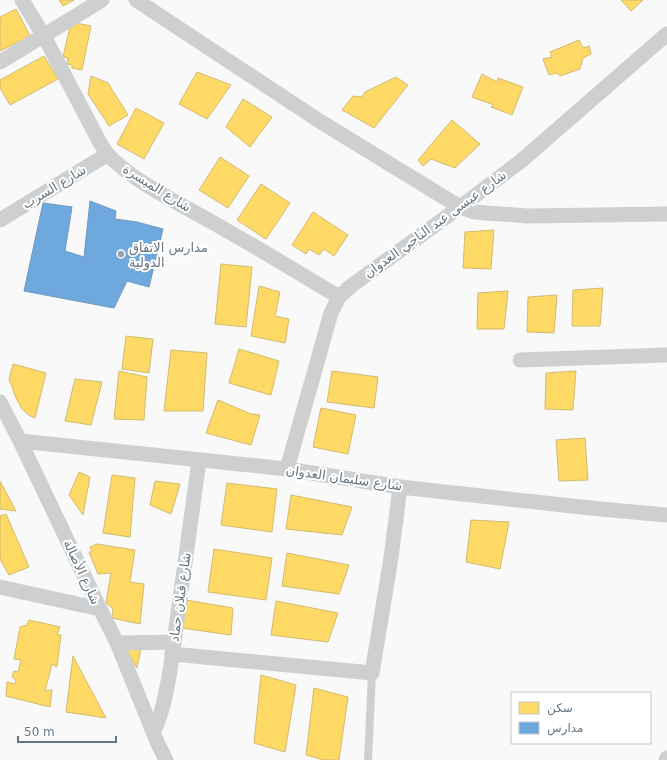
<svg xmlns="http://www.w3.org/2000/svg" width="667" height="760" font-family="'DejaVu Sans','Noto Sans Arabic',sans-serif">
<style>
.homes{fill:#ffd966;stroke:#d1bb6f}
.schools{fill:#6fa8dc;stroke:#6c99c1}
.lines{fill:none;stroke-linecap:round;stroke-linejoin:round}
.service{stroke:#cecfd0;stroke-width:8}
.minor{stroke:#cecfd0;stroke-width:15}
.poi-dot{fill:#99a4ac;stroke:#fff;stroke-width:1.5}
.labels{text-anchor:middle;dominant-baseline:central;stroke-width:4;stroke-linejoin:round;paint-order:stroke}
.street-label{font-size:13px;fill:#657683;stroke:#fff}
.poi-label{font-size:13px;fill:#657683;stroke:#fff;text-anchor:start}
</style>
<rect width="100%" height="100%" fill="#f9f9f9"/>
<path class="homes" d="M 59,0 L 74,0 L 63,6 Z
M 621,0 L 643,0 L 631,11 Z
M 16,9 L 30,36 L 0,51 L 0,17 Z
M 71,22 L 91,26 L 82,70 L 72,68 L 72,65 L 67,64 L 68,58 L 63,57 Z
M 579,40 L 583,48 L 589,46 L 591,54 L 583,58 L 580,69 L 560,76 L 557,73 L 549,75 L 543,59 L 552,57 L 550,52 Z
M 44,56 L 58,79 L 10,105 L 0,88 L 0,80 Z
M 197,72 L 231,85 L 207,119 L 179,104 Z
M 482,74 L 497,82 L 498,78 L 523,87 L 512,115 L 491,107 L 494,105 L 472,97 Z
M 91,76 L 108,83 L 128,115 L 109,126 L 88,94 Z
M 396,77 L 408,85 L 374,128 L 342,110 L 353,96 L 362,97 L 365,92 Z
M 243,99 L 272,117 L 250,147 L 226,127 Z
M 136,108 L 164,123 L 144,159 L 117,144 Z
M 452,120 L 480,144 L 455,168 L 431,159 L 423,166 L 418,160 Z
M 220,157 L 249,176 L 228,208 L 199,190 Z
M 261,184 L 290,203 L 266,239 L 237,220 Z
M 313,212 L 348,235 L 334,256 L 324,249 L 319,255 L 309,249 L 306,254 L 292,245 Z
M 494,230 L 491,269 L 463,268 L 465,232 Z
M 221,264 L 252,267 L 246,327 L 215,324 Z
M 259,286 L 280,292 L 275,316 L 289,319 L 285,343 L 251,336 Z
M 603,288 L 600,326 L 572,326 L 573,290 Z
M 508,291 L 504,329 L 477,329 L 478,293 Z
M 557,295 L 554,333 L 527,332 L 528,297 Z
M 126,336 L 153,339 L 149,373 L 122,369 Z
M 239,349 L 279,361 L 271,395 L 229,383 Z
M 171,350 L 207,353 L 203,411 L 164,411 Z
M 13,364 L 46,373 L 35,418 L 30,416 L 22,409 L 16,398 L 9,379 Z
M 119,371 L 147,377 L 144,420 L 114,419 Z
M 332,371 L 378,377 L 374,408 L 327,402 Z
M 576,371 L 573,410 L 545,409 L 546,373 Z
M 75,379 L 102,382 L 91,425 L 65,421 Z
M 218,400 L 251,414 L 260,415 L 251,445 L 206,433 Z
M 321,408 L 356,415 L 348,454 L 313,447 Z
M 585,438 L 588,480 L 559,481 L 556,440 Z
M 79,472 L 90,477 L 83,515 L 69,495 Z
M 112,475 L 135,478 L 130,537 L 103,533 Z
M 0,481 L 16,511 L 0,509 Z
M 155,481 L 180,484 L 171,514 L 150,505 Z
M 227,483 L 277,489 L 272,532 L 221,525 Z
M 291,495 L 352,507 L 342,535 L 286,529 Z
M 6,514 L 29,567 L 9,575 L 0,559 L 0,516 Z
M 471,520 L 509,522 L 500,569 L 466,562 Z
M 97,544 L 135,550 L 130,582 L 144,584 L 140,624 L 112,618 L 113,609 L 106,603 L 111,573 L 98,574 L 89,552 L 92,552 L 90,547 Z
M 214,549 L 272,558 L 266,600 L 208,592 Z
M 287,553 L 349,565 L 339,594 L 282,586 Z
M 186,600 L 233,608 L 231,635 L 181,628 Z
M 276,601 L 338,613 L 328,642 L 271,635 Z
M 29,620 L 60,627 L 57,635 L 61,635 L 57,667 L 52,664 L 45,691 L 52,690 L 50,707 L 6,696 L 7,682 L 15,684 L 16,680 L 12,677 L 14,671 L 18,672 L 21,660 L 14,659 L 20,627 L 27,625 Z
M 124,647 L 141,648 L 137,668 Z
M 73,656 L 106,718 L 66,712 Z
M 261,675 L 296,685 L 285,752 L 254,743 Z
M 314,688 L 348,697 L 339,760 L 323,760 L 306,755 Z"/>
<path class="schools" d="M 90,201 L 116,211 L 115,219 L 137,222 L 163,229 L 149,287 L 127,281 L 114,308 L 24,291 L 43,203 L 72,207 L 65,251 L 84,257 Z"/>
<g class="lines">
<path class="service" d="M 368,760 L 372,673"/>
<path class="minor" d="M 22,0 L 44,36 L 99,141 C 102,146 105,151 109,156 C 139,186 187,207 224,229 C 263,251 301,274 339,297
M 136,0 L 321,122 L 460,207 L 474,212 L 528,216 L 667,214
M 0,62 L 102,0
M 0,220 L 108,154
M 520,360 L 667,355
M 0,402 L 20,441 L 100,609 L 117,643 L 158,744 L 166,760
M 20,441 L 287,469 L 400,487 L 499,498 L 600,509 L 667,515
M 287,469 L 331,313 L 339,297 L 351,286 L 460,207 L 521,161 L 667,34
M 0,587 L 100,609
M 117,643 L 174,642
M 172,654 L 372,673 L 391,558 L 400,487
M 154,731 C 163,712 166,692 170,671 L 199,461
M 666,760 L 667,758"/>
</g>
<circle class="poi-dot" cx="121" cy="254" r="4"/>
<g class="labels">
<g class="street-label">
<text transform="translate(54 187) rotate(-31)">شارع السرب</text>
<text transform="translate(157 188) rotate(32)">شارع الميسرة</text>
<text transform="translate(435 224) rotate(-36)">شارع عيسى عبد الناجي العدوان</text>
<text transform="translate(344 478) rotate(8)">شارع سليمان العدوان</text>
<text transform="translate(82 572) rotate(65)">شارع الأصالة</text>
<text transform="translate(180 597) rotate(-82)">شارع قبلان حماد</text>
</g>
<g class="poi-label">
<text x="129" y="247">مدارس الاتفاق<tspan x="129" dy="15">الدولية</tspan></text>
</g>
</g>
<rect x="511" y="692" width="140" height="52" fill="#ffffff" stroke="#c1c8cd"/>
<rect x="519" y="702" width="20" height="12" fill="#ffd966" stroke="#c1c8cd"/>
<text x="547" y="712" font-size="12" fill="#657683">سكن</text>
<rect x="519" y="722" width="20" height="12" fill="#6fa8dc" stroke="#c1c8cd"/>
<text x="547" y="732" font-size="12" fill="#657683">مدارس</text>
<path d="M18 736v6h98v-6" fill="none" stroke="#657683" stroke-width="2"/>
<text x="24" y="736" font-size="12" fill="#657683" stroke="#ffffff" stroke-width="3" paint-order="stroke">50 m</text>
</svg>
